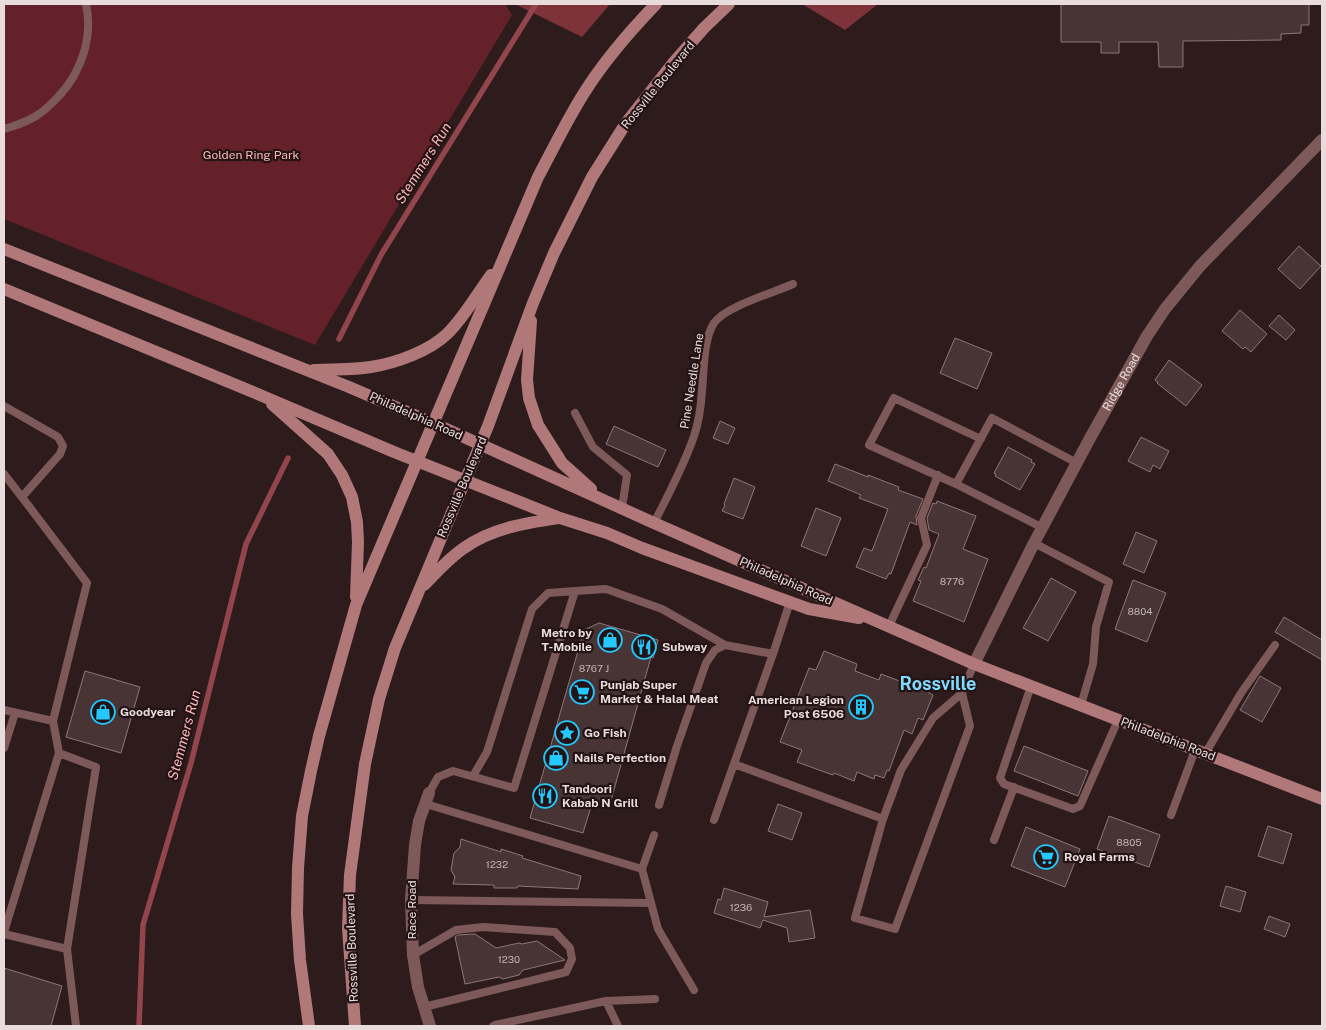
<svg xmlns="http://www.w3.org/2000/svg" width="1326" height="1030" font-family="'Public Sans',sans-serif">
<style>
.green{fill:#642129}
.forest{fill:#7e333a}
.lines{fill:none;stroke-linecap:round;stroke-linejoin:round}
.stream{stroke:#93454c;stroke-width:5.5}
.building{fill:#483435;stroke:#8d7778}
.service{stroke:#7d595a;stroke-width:8}
.minor{stroke:#7d595a;stroke-width:12}
.secondary{stroke:#b1787a;stroke-width:12}
.labels{text-anchor:middle;dominant-baseline:central;stroke-width:4.5;stroke-linejoin:round;paint-order:stroke}
.number-label{font-size:10px;fill:#c0b2b2}
.street-label{font-size:12px;fill:#e8dcdc;stroke:#241314}
.park-label{font-size:12px;fill:#fdb7ba;stroke:#241314}
.poi-label{font-size:12px;font-weight:bold;fill:#e8dcdc;stroke:#241314;text-anchor:start}
.water-label{font-size:14px;font-style:italic;fill:#fdb7ba;stroke:#241314}
.district-label{font-size:18px;font-weight:bold;fill:#80dafe;stroke:#241314}
</style>
<rect width="100%" height="100%" fill="#2e1c1d"/>
<path class="green" d="M 4,4 L 505,4 L 512,15 L 315,345 L 4,219 Z"/>
<path class="forest" d="M 515,4 L 610,4 L 582,37 Z
M 802,4 L 878,4 L 845,30 Z"/>
<g class="lines">
<path class="stream" d="M 339,339 L 381,255 L 536,4
M 139,1026 L 143,925 L 191,763 L 246,544 L 288,458"/>
</g>
<path class="building" d="M 1061,4 L 1309,4 L 1309,25 L 1301,25 L 1301,33 L 1281,34 L 1281,40 L 1183,41 L 1183,67 L 1159,67 L 1158,42 L 1119,42 L 1119,53 L 1101,53 L 1101,42 L 1061,42 Z
M 1299,246 L 1321,266 L 1300,289 L 1278,269 Z
M 1240,310 L 1267,334 L 1251,352 L 1245,347 L 1243,349 L 1222,331 Z
M 1279,315 L 1295,330 L 1286,340 L 1269,326 Z
M 955,338 L 992,353 L 977,389 L 940,373 Z
M 1169,360 L 1202,385 L 1186,406 L 1157,383 L 1158,382 L 1155,380 Z
M 720,421 L 735,428 L 728,444 L 713,438 Z
M 614,426 L 666,450 L 658,467 L 606,444 Z
M 1141,437 L 1169,451 L 1160,469 L 1153,465 L 1150,472 L 1128,461 Z
M 1008,447 L 1032,460 L 1031,462 L 1035,464 L 1020,490 L 995,476 L 996,474 L 994,473 Z
M 835,464 L 868,477 L 868,475 L 899,487 L 898,490 L 923,499 L 916,516 L 917,525 L 910,522 L 891,574 L 889,573 L 886,579 L 856,567 L 864,548 L 872,551 L 888,509 L 859,498 L 861,495 L 828,481 Z
M 734,478 L 755,487 L 743,519 L 722,511 L 725,505 L 724,504 Z
M 937,501 L 976,516 L 963,549 L 988,559 L 964,622 L 913,601 L 921,581 L 918,580 L 924,567 L 926,568 L 939,534 L 929,530 L 927,518 L 933,503 L 936,504 Z
M 816,508 L 841,518 L 826,556 L 801,546 Z
M 1136,532 L 1157,541 L 1144,573 L 1123,564 Z
M 1051,578 L 1076,592 L 1048,641 L 1023,628 Z
M 1133,580 L 1166,593 L 1147,642 L 1115,629 Z
M 1284,617 L 1322,640 L 1322,660 L 1275,632 Z
M 599,623 L 658,640 L 653,658 L 651,657 L 610,804 L 593,800 L 583,833 L 530,818 L 584,630 Z
M 824,651 L 857,664 L 855,671 L 879,680 L 881,674 L 929,692 L 929,693 L 933,695 L 923,720 L 918,718 L 912,734 L 904,730 L 889,771 L 887,770 L 884,778 L 875,775 L 874,779 L 857,772 L 854,781 L 834,773 L 833,775 L 797,762 L 802,750 L 780,742 L 809,668 L 816,670 Z
M 85,671 L 140,687 L 121,753 L 66,737 Z
M 1260,676 L 1281,688 L 1262,722 L 1240,710 Z
M 1024,746 L 1088,771 L 1078,796 L 1014,771 Z
M 778,804 L 802,813 L 792,840 L 768,831 Z
M 1109,816 L 1160,835 L 1149,867 L 1097,849 Z
M 1268,826 L 1292,834 L 1283,864 L 1258,856 Z
M 1026,827 L 1080,849 L 1065,887 L 1011,866 Z
M 461,839 L 501,852 L 501,849 L 523,856 L 522,858 L 581,876 L 578,889 L 518,886 L 517,888 L 494,888 L 494,885 L 453,884 L 455,877 L 451,870 L 454,853 L 460,847 Z
M 1226,886 L 1246,892 L 1240,912 L 1220,906 Z
M 724,888 L 768,902 L 764,917 L 810,910 L 815,938 L 789,942 L 787,928 L 763,920 L 760,928 L 714,913 L 718,899 L 721,900 Z
M 1269,916 L 1290,924 L 1285,937 L 1264,929 Z
M 475,934 L 496,948 L 519,943 L 522,944 L 537,941 L 565,960 L 523,970 L 519,975 L 503,979 L 499,977 L 465,984 L 455,937 L 458,935 Z
M 4,968 L 62,986 L 51,1026 L 4,1026 Z"/>
<g class="lines">
<path class="service" d="M 4,129 C 15,126 26,122 36,116 C 45,111 52,103 59,96 C 82,71 93,37 86,4
M 4,406 L 58,437 L 63,446 L 60,454 L 22,497
M 575,413 L 593,447 L 627,475 L 622,508
M 4,474 L 28,505 L 87,583 L 53,721 L 4,710
M 956,484 L 869,445 L 894,398 L 981,439
M 654,523 C 668,495 684,466 694,436 C 699,422 701,406 702,391 C 704,371 703,340 714,323 C 726,306 773,293 793,284
M 1043,528 L 956,484 L 992,418 L 1077,463
M 1034,543 L 1109,582 L 1096,627 L 1093,664 L 1081,705
M 889,626 L 927,545 L 921,518 L 938,475
M 1031,686 L 1000,778 L 1004,784 L 1073,809 L 1080,806 L 1118,720
M 962,693 L 970,726 L 895,929 L 855,918 L 883,819 L 901,770 L 933,718 L 962,693 L 974,664
M 53,721 L 59,753 L 96,767 L 67,949 L 76,1026
M 4,748 L 15,713
M 1205,754 L 1241,693 L 1275,645
M 734,764 L 883,819
M 473,776 L 487,752 L 532,609 L 548,593 L 575,591
M 429,793 L 438,777 L 453,771 L 514,788 L 575,591 L 606,589 L 662,609 L 725,645
M 426,804 L 642,869
M 659,805 L 677,746 L 706,663 L 715,650 L 725,645 L 773,654
M 1171,815 L 1195,750
M 714,820 L 773,654 L 790,602
M 654,835 L 642,869 L 658,929 L 694,990
M 994,840 L 1014,787
M 411,900 L 651,903
M 4,932 L 59,753
M 4,934 L 67,949
M 413,955 L 456,930 L 483,927 L 555,932 L 570,948 L 572,959 L 566,972 L 424,1007
M 606,1001 L 618,1026
M 493,1026 L 495,1025 L 606,1001 L 655,999"/>
<g class="minor">
<path id="s1" d="M 974,664 L 1034,543 L 1089,440 L 1147,336 L 1165,309 L 1200,266 L 1322,140"/>
<path d="M 429,793 L 419,821 L 415,845 L 411,900 L 413,955 L 418,987 L 430,1026"/>
</g>
<path class="secondary" d="M 4,249 L 349,387 L 433,423 L 654,523 L 974,664 L 1322,799
M 4,289 L 260,395 L 394,452 L 560,518 L 607,533 L 642,548 L 809,609 L 859,618
M 531,321 L 527,380 L 529,398 L 538,425 L 562,463 L 591,489
M 314,370 C 333,369 353,370 371,367 C 396,363 430,351 448,333 C 465,316 477,294 491,275
M 272,404 L 328,454 L 342,475 L 352,497 L 357,522 L 358,542 L 356,597
M 424,585 C 437,572 449,558 464,548 C 492,528 526,523 559,518
M 309,1026 L 300,960 L 297,914 L 298,868 L 302,816 L 311,771 L 319,736 L 356,605 L 538,177 C 553,149 567,120 584,93 C 604,61 630,31 656,4
M 355,1026 L 348,928 L 350,875 L 365,764 L 379,699 L 395,648 L 488,426 L 533,303 L 554,253 L 592,177 L 626,123 L 674,62 L 704,28 L 729,4"/>
</g>
<defs>
<g id="shop-ring" transform="scale(1.25)"><circle r="9.5" fill="#241314" stroke="#23c9fe" stroke-width="1.5"/><path d="M-5-2.5h2.3a2.7 3.5 0 0 1 5.4 0H5L5.5 6h-11ZM-1.5-2.5h3a1.5 2.3 0 0 0-3 0Z" fill="#23c9fe"/></g>
<g id="restaurant-ring" transform="scale(1.25)"><circle r="9.5" fill="#241314" stroke="#23c9fe" stroke-width="1.5"/><path d="M-5-6h1v4h1v-4h1v4h1v-4h1v5L-1.5 .5V6h-2V.5L-5-1ZM5-6V6H3V1.5H1.5Q1.5-4 5-6Z" fill="#23c9fe"/></g>
<g id="supermarket-ring" transform="scale(1.25)"><circle r="9.5" fill="#241314" stroke="#23c9fe" stroke-width="1.5"/><path d="M-6-5.5h2.5l.6 2H6L4.5 2H-2.5L-4.4-4H-6ZM-1.5 3.2a1.3 1.3 0 1 0 .1 0ZM3 3.2a1.3 1.3 0 1 0 .1 0Z" fill="#23c9fe"/></g>
<g id="building-ring" transform="scale(1.25)"><circle r="9.5" fill="#241314" stroke="#23c9fe" stroke-width="1.5"/><path d="M-4-6H4V6H1V3H-1V6H-4ZM-2.5-4.3h1.7v1.8h-1.7ZM.8-4.3h1.7v1.8H.8ZM-2.5-1h1.7V.8h-1.7ZM.8-1h1.7V.8H.8Z" fill="#23c9fe"/></g>
<g id="sight-ring" transform="scale(1.25)"><circle r="9.5" fill="#241314" stroke="#23c9fe" stroke-width="1.5"/><path d="M0-6L1.8-2.2L6-1.7L2.9 1.2L3.7 5.4L0 3.3L-3.7 5.4L-2.9 1.2L-6-1.7L-1.8-2.2Z" fill="#23c9fe"/></g>
</defs>
<g fill-rule="evenodd">
<use href="#shop-ring" x="610" y="640"/>
<use href="#restaurant-ring" x="644" y="647"/>
<use href="#supermarket-ring" x="582" y="692"/>
<use href="#building-ring" x="861" y="707"/>
<use href="#shop-ring" x="103" y="712"/>
<use href="#sight-ring" x="567" y="733"/>
<use href="#shop-ring" x="556" y="758"/>
<use href="#restaurant-ring" x="545" y="796"/>
<use href="#supermarket-ring" x="1046" y="857"/>
</g>
<g class="labels">
<g class="number-label">
<text x="952" y="581">8776</text>
<text x="1140" y="611">8804</text>
<text x="594" y="668">8767 J</text>
<text x="1129" y="842">8805</text>
<text x="497" y="864">1232</text>
<text x="741" y="907">1236</text>
<text x="509" y="959">1230</text>
</g>
<g class="street-label">
<text transform="translate(658 85) rotate(-51)">Rossville Boulevard</text>
<text transform="translate(692 381) rotate(-81)">Pine Needle Lane</text>
<text stroke="none"><textPath href="#s1" startOffset="318">Ridge Road</textPath></text>
<text transform="translate(416 416) rotate(24)">Philadelphia Road</text>
<text transform="translate(462 487) rotate(-67)">Rossville Boulevard</text>
<text transform="translate(786 581) rotate(24)">Philadelphia Road</text>
<text transform="translate(1168 739) rotate(21)">Philadelphia Road</text>
<text transform="translate(412 910) rotate(-90)">Race Road</text>
<text transform="translate(352 948) rotate(-92)">Rossville Boulevard</text>
</g>
<g class="park-label">
<text x="251" y="155">Golden Ring Park</text>
</g>
<g class="poi-label">
<text x="592" y="633" text-anchor="end">Metro by<tspan x="592" dy="14">T-Mobile</tspan></text>
<text x="662" y="647">Subway</text>
<text x="600" y="685">Punjab Super<tspan x="600" dy="14">Market &amp; Halal Meat</tspan></text>
<text x="844" y="700" text-anchor="end">American Legion<tspan x="844" dy="14">Post 6506</tspan></text>
<text x="120" y="712">Goodyear</text>
<text x="584" y="733">Go Fish</text>
<text x="574" y="758">Nails Perfection</text>
<text x="562" y="789">Tandoori<tspan x="562" dy="14">Kabab N Grill</tspan></text>
<text x="1064" y="857">Royal Farms</text>
</g>
<g class="water-label">
<text transform="translate(423 163) rotate(-58)">Stemmers Run</text>
<text transform="translate(184 735) rotate(-75)">Stemmers Run</text>
</g>
<g class="district-label">
<text x="938" y="683">Rossville</text>
</g>
</g>
<rect width="1326" height="1030" fill="none" stroke="#e8dcdc" stroke-width="10"/>
</svg>
